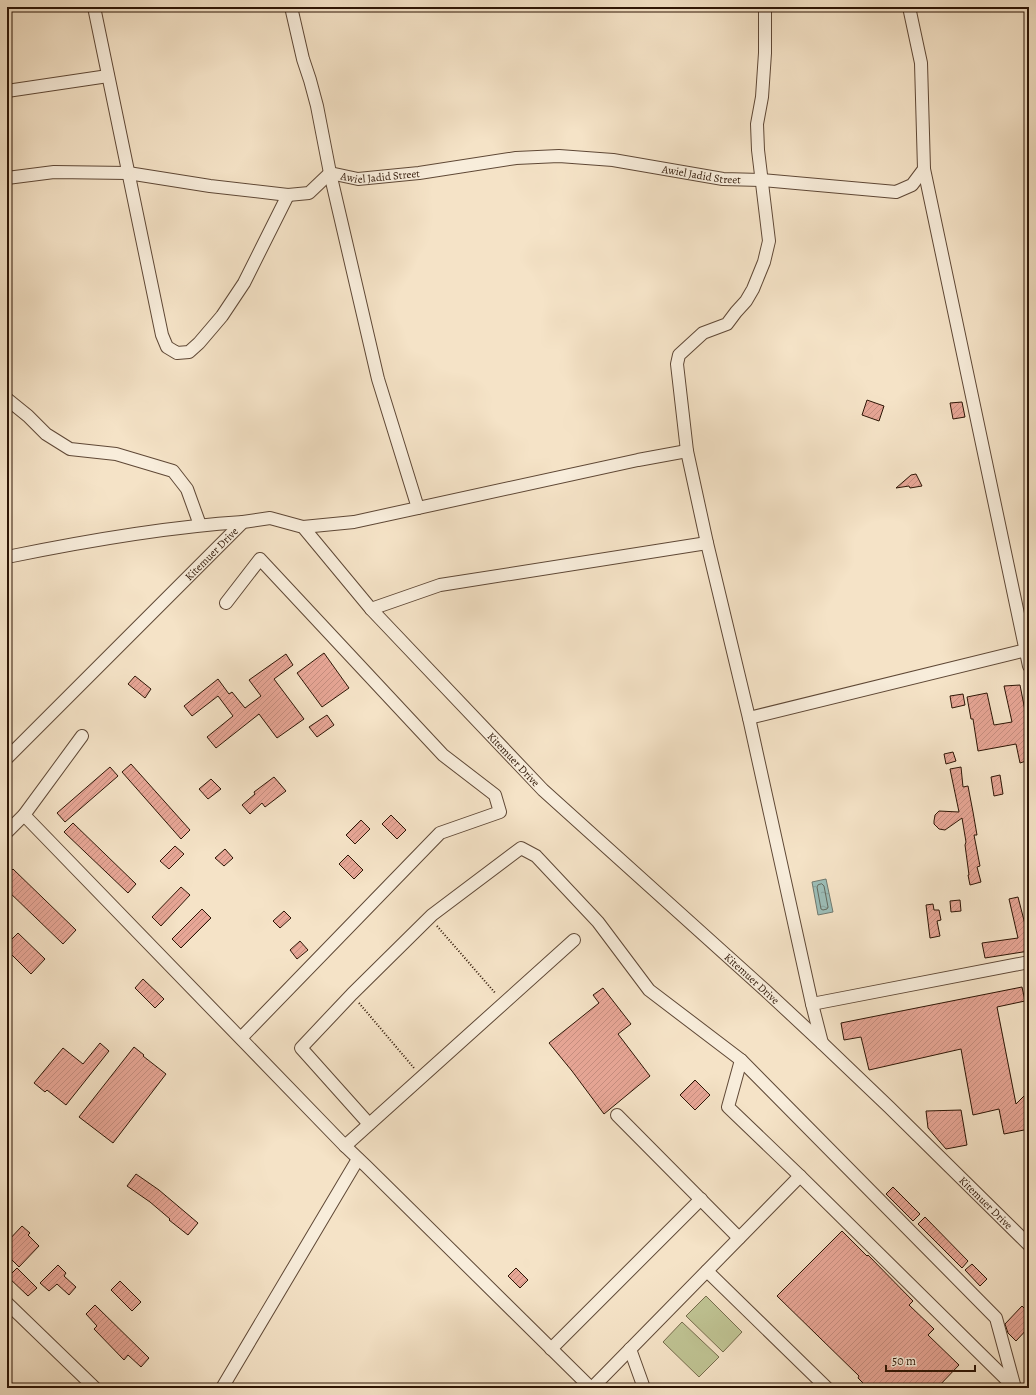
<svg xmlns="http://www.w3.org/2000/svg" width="1036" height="1395" font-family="Alegreya,serif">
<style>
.garden{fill:#bfc393;stroke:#766c4c}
.water{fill:url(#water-ripples);stroke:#707a70}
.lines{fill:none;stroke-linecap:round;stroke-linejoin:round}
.shore{stroke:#646a5e;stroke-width:1}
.building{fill:url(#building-hatch);stroke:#2d1505}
.minor-casing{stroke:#5f4836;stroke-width:14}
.path{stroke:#2d1505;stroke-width:2;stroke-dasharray:1 2;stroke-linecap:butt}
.minor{stroke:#f8eddb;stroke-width:12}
.labels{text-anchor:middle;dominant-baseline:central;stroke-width:4;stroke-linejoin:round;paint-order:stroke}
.street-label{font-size:11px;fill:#2d1505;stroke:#f8eddb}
</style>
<defs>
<pattern id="water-ripples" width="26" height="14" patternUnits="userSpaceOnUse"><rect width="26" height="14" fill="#9cbeb8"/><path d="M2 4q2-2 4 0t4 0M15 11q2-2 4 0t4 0" fill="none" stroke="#87a29d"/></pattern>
<pattern id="building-hatch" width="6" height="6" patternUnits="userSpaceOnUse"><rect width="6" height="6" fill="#e7a696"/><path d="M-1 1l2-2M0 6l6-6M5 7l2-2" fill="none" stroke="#c68e80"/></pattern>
</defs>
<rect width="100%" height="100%" fill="#f5e3c7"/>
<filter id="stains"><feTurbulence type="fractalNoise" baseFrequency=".005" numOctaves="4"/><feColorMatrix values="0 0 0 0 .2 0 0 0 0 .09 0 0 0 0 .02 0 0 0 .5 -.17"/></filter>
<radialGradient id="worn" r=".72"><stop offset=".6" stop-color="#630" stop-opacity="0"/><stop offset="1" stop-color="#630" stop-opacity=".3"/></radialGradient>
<path class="garden" d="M 706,1296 L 742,1332 L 723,1352 L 686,1316 Z
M 682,1322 L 719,1357 L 699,1377 L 663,1342 Z"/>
<path class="water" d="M 826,879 L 833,912 L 818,915 L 812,882 Z"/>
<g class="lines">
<path class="shore" d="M 822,884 L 824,886 L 828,907 L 827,909 L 823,910 L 821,909 L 817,887 L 818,885 Z"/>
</g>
<path class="building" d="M 867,400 L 884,406 L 879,421 L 862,415 Z
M 962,402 L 965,417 L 953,419 L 950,403 Z
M 916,474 L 922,486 L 910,488 L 909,486 L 896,488 L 911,475 Z
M 324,653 L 349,688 L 322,707 L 297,673 Z
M 286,654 L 293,665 L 274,679 L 304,719 L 277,738 L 259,714 L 216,748 L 207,737 L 233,716 L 218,696 L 192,716 L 184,706 L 218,679 L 229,694 L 232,692 L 245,708 L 261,696 L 249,680 Z
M 135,676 L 151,689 L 145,698 L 128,684 Z
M 1020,685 L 1029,731 L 1029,760 L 1020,763 L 1016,744 L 978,751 L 973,719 L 971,719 L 967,697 L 987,693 L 994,725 L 1012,722 L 1004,686 Z
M 963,694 L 965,705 L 952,708 L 950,696 Z
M 327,715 L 334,725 L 317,737 L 309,727 Z
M 953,752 L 956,761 L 946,764 L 944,754 Z
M 131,764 L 190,830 L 181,839 L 122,772 Z
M 110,767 L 118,776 L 65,822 L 57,813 Z
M 961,767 L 963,787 L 968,786 L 973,812 L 977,835 L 974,835 L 980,866 L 977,867 L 981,882 L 970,885 L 968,875 L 969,875 L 965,845 L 966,842 L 962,818 L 945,830 L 939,829 L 934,824 L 934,821 L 935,815 L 939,811 L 959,812 L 950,769 Z
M 1000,775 L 1003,794 L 994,796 L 991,777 Z
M 274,777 L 286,791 L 265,807 L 262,803 L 250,814 L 242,805 L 255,794 L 254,792 Z
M 211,779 L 221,789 L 208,799 L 199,789 Z
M 391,815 L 406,830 L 397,839 L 382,824 Z
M 361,820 L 370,829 L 355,844 L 346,835 Z
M 73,823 L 136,884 L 128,893 L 64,832 Z
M 175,846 L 184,854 L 169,869 L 160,861 Z
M 225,849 L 233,858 L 224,866 L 215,858 Z
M 348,855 L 363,870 L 354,879 L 339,864 Z
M 13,869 L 76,930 L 63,944 L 7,890 L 7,875 Z
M 181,887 L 190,895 L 161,926 L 152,917 Z
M 1018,897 L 1027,932 L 1029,951 L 985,958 L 982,943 L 1018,938 L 1009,899 Z
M 960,900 L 961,911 L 951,912 L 950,901 Z
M 933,904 L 934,910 L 939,910 L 941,920 L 937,921 L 940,936 L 930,938 L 926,905 Z
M 202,909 L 211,918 L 181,948 L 172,939 Z
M 284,911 L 291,918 L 280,928 L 273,921 Z
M 18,933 L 45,959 L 31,974 L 7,950 L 7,944 Z
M 300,941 L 308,950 L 297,959 L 290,950 Z
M 143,979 L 164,999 L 155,1008 L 135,988 Z
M 1022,987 L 1025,1001 L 997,1007 L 1016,1104 L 1024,1096 L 1029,1100 L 1029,1129 L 1004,1134 L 999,1109 L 973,1115 L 961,1049 L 869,1070 L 861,1037 L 844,1040 L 841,1023 Z
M 603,988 L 631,1024 L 618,1034 L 650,1076 L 604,1114 L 572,1071 L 549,1043 L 599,1003 L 593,995 Z
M 100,1043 L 109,1051 L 66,1105 L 47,1090 L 45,1092 L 34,1083 L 63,1048 L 83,1064 Z
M 134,1047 L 144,1055 L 143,1056 L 166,1074 L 113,1143 L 79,1117 Z
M 695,1080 L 710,1095 L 695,1110 L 680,1095 Z
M 961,1110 L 967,1145 L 946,1149 L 928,1128 L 926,1111 Z
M 136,1174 L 159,1190 L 198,1223 L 188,1235 L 169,1220 L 170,1219 L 150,1202 L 127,1186 Z
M 893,1187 L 920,1214 L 913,1221 L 886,1194 Z
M 925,1217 L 968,1261 L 962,1268 L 918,1224 Z
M 22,1226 L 30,1233 L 28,1235 L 39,1246 L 19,1267 L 7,1255 L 7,1242 Z
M 842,1231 L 867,1256 L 868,1255 L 913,1301 L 909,1305 L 934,1329 L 928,1335 L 959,1365 L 937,1388 L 868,1388 L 858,1378 L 859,1376 L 777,1296 Z
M 972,1264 L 987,1279 L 980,1286 L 965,1270 Z
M 58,1265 L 66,1273 L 64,1276 L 76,1287 L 69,1295 L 57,1284 L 49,1291 L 40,1283 Z
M 17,1268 L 37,1288 L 28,1296 L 8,1277 Z
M 516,1268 L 528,1280 L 520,1288 L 508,1276 Z
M 120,1281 L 141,1302 L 132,1311 L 111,1290 Z
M 95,1305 L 149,1358 L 141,1367 L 128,1355 L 124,1360 L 94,1329 L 97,1326 L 86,1314 Z
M 1022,1306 L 1029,1313 L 1029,1327 L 1016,1341 L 1008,1333 L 1005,1324 Z"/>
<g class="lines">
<g class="minor-casing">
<g id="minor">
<path d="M 94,7 L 162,335 L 167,347 L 177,353 L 189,352 L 199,343 L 222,316 L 244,283 L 288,195"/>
<path d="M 291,7 L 303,59 L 310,80 L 317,106 L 330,173 L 378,379 L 418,508"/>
<path d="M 765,7 L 765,53 L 762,97 L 757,124 L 758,150 L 769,241 L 764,262 L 753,289 L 746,301 L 736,312 L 727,324 L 703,333 L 679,355 L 677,364 L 687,451 L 707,543 L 749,718 L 812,1004 L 822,1043"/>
<path d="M 7,91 L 108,76"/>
<path d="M 924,169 L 1029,666"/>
<path id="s1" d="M 330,173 L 358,179 L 419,173 L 516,158 L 559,156 L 613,160 L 723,179 L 761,180 L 896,192 L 912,185 L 924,169 L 921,63 L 909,7"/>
<path d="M 7,178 L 54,172 L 128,173 L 210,186 L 288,195 L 309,193 L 330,173"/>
<path d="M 7,399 L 28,416 L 46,434 L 70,449 L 116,454 L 173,471 L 187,489 L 200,525"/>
<path d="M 303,527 L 354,522 L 638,460 L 687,451"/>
<path d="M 7,557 C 85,541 164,527 243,522"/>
<path d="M 226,603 L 260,559 L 443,755 L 495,795 L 500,812 L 440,833 L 241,1038"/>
<path d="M 371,609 L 440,585 L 707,543"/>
<path d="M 749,718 L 1026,650"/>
<path id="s2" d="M 7,758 L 243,522 L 270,518 L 303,527 L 371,609 L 543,790 L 765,990 L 822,1043 L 889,1107 L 1029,1245"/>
<path d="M 24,815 L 345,1146 L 366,1166 L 591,1388"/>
<path d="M 7,832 L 24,815 L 82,736"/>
<path d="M 812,1004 L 1029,962"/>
<path d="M 741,1060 L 728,1107 L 800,1176 L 1014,1387"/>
<path d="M 617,1115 L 739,1238"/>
<path d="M 369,1124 L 301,1048 L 352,994 L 432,915 L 521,848 L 536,856 L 598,922 L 649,990 L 741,1060 L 996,1318 L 1015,1388"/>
<path d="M 345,1146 L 574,940"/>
<path d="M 707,1271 L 827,1388"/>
<path d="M 7,1303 L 95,1388"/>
<path d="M 551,1349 L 701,1199"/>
<path d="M 630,1349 L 644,1388"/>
<path d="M 222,1388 L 358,1159"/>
<path d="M 592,1388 L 800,1176"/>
</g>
</g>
<path class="path" d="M 437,926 L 496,994
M 359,1003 L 414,1068"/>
<use href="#minor" class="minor"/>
</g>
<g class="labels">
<g class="street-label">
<text stroke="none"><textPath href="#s1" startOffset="51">Awiel Jadid Street</textPath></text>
<text stroke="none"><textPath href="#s1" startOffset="375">Awiel Jadid Street</textPath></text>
<text stroke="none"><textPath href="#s2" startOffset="289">Kitemuer Drive</textPath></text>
<text stroke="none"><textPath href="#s2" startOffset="709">Kitemuer Drive</textPath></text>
<text stroke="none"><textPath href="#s2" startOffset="1033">Kitemuer Drive</textPath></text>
<text stroke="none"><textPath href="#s2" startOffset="1357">Kitemuer Drive</textPath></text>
</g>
</g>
<rect width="1036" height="1395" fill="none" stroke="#f5e3c7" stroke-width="24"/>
<rect x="8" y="8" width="1020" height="1379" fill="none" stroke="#2d1505" stroke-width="2"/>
<rect x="12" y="12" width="1012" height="1371" fill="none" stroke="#2d1505"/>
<path d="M886 1365v6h89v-6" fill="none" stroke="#2d1505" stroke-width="2"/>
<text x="892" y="1365" font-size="12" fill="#2d1505" stroke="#f8eddb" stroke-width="3" paint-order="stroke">50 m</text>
<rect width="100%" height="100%" filter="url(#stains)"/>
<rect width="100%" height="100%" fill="url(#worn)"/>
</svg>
